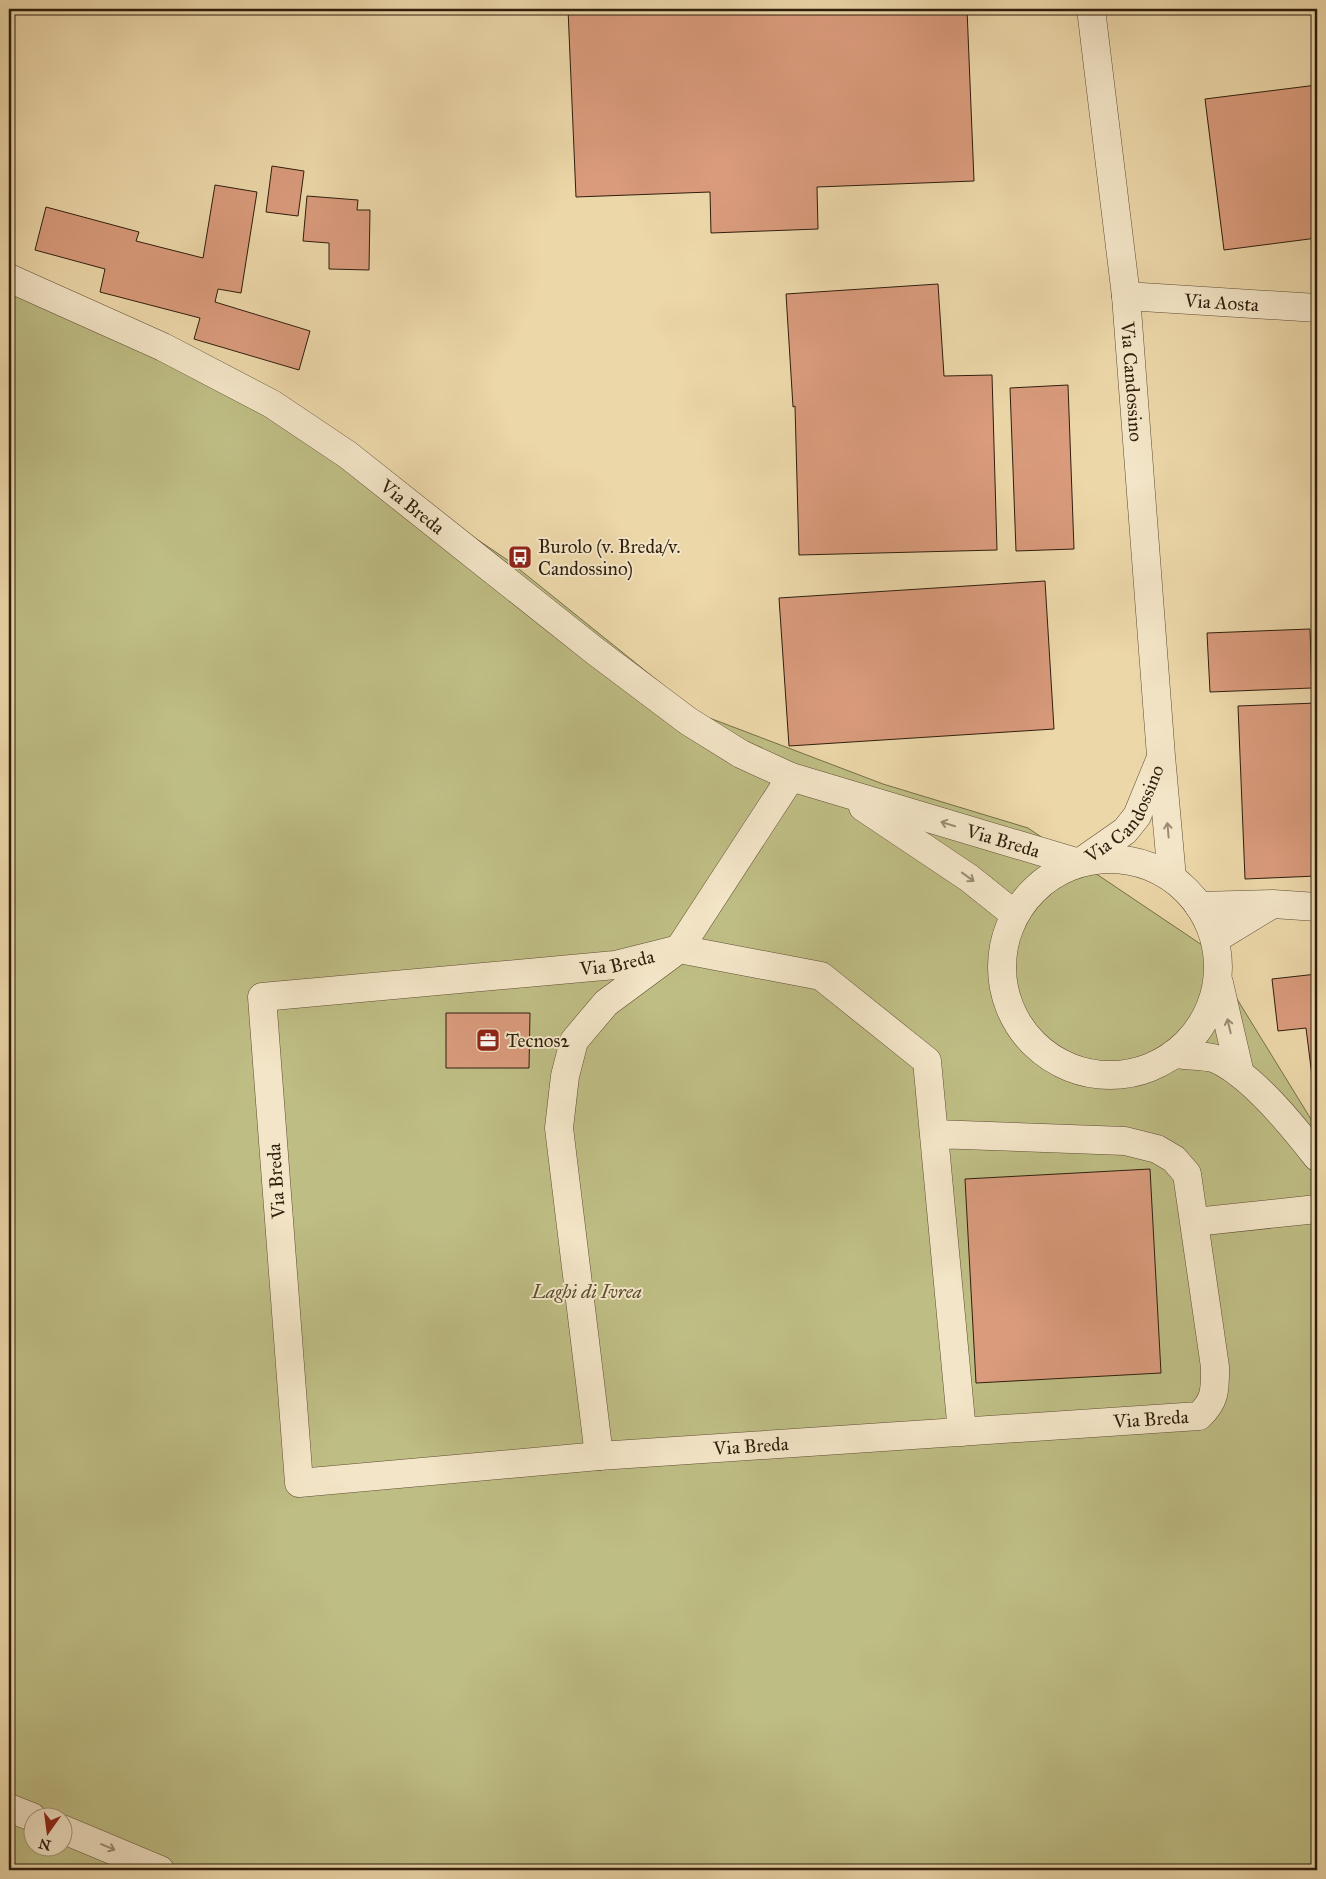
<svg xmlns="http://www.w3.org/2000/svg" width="1326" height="1879" font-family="'IM FELL Great Primer',serif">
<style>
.green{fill:#bebd84;stroke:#766e48;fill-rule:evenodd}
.building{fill:#d99b7c;stroke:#2f1e0c}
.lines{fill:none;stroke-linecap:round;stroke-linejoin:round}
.street-casing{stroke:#5e4c33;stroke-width:29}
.street{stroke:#f3e5c7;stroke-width:28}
.oneway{stroke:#9b8b73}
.labels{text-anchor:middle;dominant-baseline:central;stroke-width:4;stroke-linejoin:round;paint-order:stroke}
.street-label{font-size:19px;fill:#2f1e0c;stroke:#f3e5c7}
.poi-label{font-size:19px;fill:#2f1e0c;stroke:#f3e5c7;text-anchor:start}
.park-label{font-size:19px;font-style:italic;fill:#5a4e30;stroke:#f3e5c7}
</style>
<rect width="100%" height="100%" fill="#ecd7a9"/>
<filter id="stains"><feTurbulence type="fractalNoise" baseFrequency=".004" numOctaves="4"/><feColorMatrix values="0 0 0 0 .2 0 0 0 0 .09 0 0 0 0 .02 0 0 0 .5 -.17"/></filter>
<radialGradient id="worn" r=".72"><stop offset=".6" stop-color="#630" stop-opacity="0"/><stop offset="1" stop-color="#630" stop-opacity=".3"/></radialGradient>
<path class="green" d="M 9,268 L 265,396 L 509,561 L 699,714 L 883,784 L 1028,828 L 1205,947 L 1317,1129 L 1317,1870 L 9,1870 ZM 32,1816 L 62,1816 L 62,1846 L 32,1846 Z"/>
<path class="building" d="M 568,9 L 967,9 L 974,181 L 817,187 L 818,229 L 711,233 L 710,192 L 576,197 Z
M 1317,85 L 1317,238 L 1224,250 L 1205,99 Z
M 272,166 L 304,171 L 298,216 L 266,212 Z
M 215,185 L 257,192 L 241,293 L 218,289 L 215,302 L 310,331 L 299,370 L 194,339 L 200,318 L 100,292 L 105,269 L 35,250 L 46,207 L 139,232 L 136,241 L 203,258 Z
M 307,196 L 358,200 L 357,210 L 370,210 L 369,270 L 329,269 L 329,243 L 303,241 Z
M 938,284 L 944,376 L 992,375 L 997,550 L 799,555 L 795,406 L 793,407 L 786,294 Z
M 1068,385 L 1074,549 L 1016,551 L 1010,388 Z
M 1317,488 L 1317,520 L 1313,489 Z
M 1045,581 L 1054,729 L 789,746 L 779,598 Z
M 1310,629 L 1312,688 L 1210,692 L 1207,633 Z
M 1317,703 L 1317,876 L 1245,879 L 1238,706 Z
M 1317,974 L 1317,1092 L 1314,1092 L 1306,1028 L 1278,1031 L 1272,979 Z
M 446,1013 L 530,1013 L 529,1068 L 446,1068 Z
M 1150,1169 L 1161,1373 L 976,1383 L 965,1179 Z"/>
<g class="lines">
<g class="street-casing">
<g id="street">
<path id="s1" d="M 1091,9 L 1126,296 L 1161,756 L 1172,878"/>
<path id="s2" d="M 9,278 L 163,347 L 272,404 L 348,455 L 595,651 L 688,721 L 741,754 L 791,777 L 1079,863"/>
<path id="s3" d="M 1126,296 L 1317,308"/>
<path d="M 863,807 L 969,878 L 1014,914"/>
<circle cx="1110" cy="967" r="108"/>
<path id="s4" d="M 1082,861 L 1125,831 L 1137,816 L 1160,760"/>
<path d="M 1199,906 L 1273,904 L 1317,907"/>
<path d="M 1215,939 L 1271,905"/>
<path d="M 1219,983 L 1240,1074"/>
<path d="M 1174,1054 C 1186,1056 1206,1055 1216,1059 C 1252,1075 1293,1126 1317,1157"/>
<path id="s5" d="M 934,1134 L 1125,1141 L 1157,1149 L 1174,1159 L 1187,1174 L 1215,1367 C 1215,1389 1216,1400 1199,1416 L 599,1456 L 299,1483 L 262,997 L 615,965 L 679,949 L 821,976 L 927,1061 L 962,1432"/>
<path d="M 1195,1222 L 1317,1209"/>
<path d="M 599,1456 L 559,1128 L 565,1076 L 574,1041 L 606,1003 L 679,949 L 791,777"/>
<path d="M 9,1808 L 32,1817"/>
<path d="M 62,1829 L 160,1870"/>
</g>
</g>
<use href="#street" class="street"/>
</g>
<defs><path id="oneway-shaft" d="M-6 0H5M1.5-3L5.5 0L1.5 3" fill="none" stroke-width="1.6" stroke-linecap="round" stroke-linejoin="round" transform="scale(1.25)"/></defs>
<g class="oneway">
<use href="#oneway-shaft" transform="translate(948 824) rotate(-163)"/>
<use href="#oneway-shaft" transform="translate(1168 830) rotate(-95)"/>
<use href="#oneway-shaft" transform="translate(968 877) rotate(36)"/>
<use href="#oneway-shaft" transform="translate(1229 1026) rotate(-103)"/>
<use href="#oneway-shaft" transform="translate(108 1847) rotate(23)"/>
</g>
<defs>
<g id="bus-square" transform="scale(1.25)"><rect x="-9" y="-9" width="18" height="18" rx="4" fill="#8f2418" stroke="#f3e5c7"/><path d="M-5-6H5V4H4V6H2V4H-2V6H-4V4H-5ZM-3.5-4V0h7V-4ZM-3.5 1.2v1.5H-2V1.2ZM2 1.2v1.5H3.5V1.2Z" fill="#fff"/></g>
<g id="office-square" transform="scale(1.25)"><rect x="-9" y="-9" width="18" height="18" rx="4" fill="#8f2418" stroke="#f3e5c7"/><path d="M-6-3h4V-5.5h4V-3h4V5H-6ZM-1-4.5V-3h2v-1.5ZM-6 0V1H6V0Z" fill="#fff"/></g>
</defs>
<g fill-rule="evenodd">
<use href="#bus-square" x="520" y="557"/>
<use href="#office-square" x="488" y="1040"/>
</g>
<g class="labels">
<g class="street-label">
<text stroke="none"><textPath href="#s3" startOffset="96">Via Aosta</textPath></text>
<text stroke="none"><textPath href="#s1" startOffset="375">Via Candossino</textPath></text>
<text stroke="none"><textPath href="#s2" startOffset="466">Via Breda</textPath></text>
<text stroke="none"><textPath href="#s4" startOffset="66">Via Candossino</textPath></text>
<text stroke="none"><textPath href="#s2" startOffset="1154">Via Breda</textPath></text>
<text stroke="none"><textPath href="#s5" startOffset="2259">Via Breda</textPath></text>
<text transform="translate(276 1181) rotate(-94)">Via Breda</text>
<text transform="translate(1151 1419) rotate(-4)">Via Breda</text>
<text transform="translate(751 1446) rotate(-4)">Via Breda</text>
</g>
<g class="poi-label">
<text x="538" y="546">Burolo (v. Breda/v.<tspan x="538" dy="22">Candossino)</tspan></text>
<text x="506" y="1040">Tecnos2</text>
</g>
<g class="park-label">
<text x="587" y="1291">Laghi di Ivrea</text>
</g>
</g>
<rect width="1326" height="1879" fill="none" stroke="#ecd7a9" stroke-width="30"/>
<rect x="10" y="10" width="1306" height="1859" fill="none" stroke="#2f1e0c" stroke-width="2.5"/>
<rect x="15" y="15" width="1296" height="1849" fill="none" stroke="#2f1e0c"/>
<g transform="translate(48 1832) rotate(194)"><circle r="24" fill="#f3e5c7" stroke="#a5957c"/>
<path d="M0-4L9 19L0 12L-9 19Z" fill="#8f2418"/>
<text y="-8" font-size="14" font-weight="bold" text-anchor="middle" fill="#2f1e0c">N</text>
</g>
<rect width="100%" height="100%" filter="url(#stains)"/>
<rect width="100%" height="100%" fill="url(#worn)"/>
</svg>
